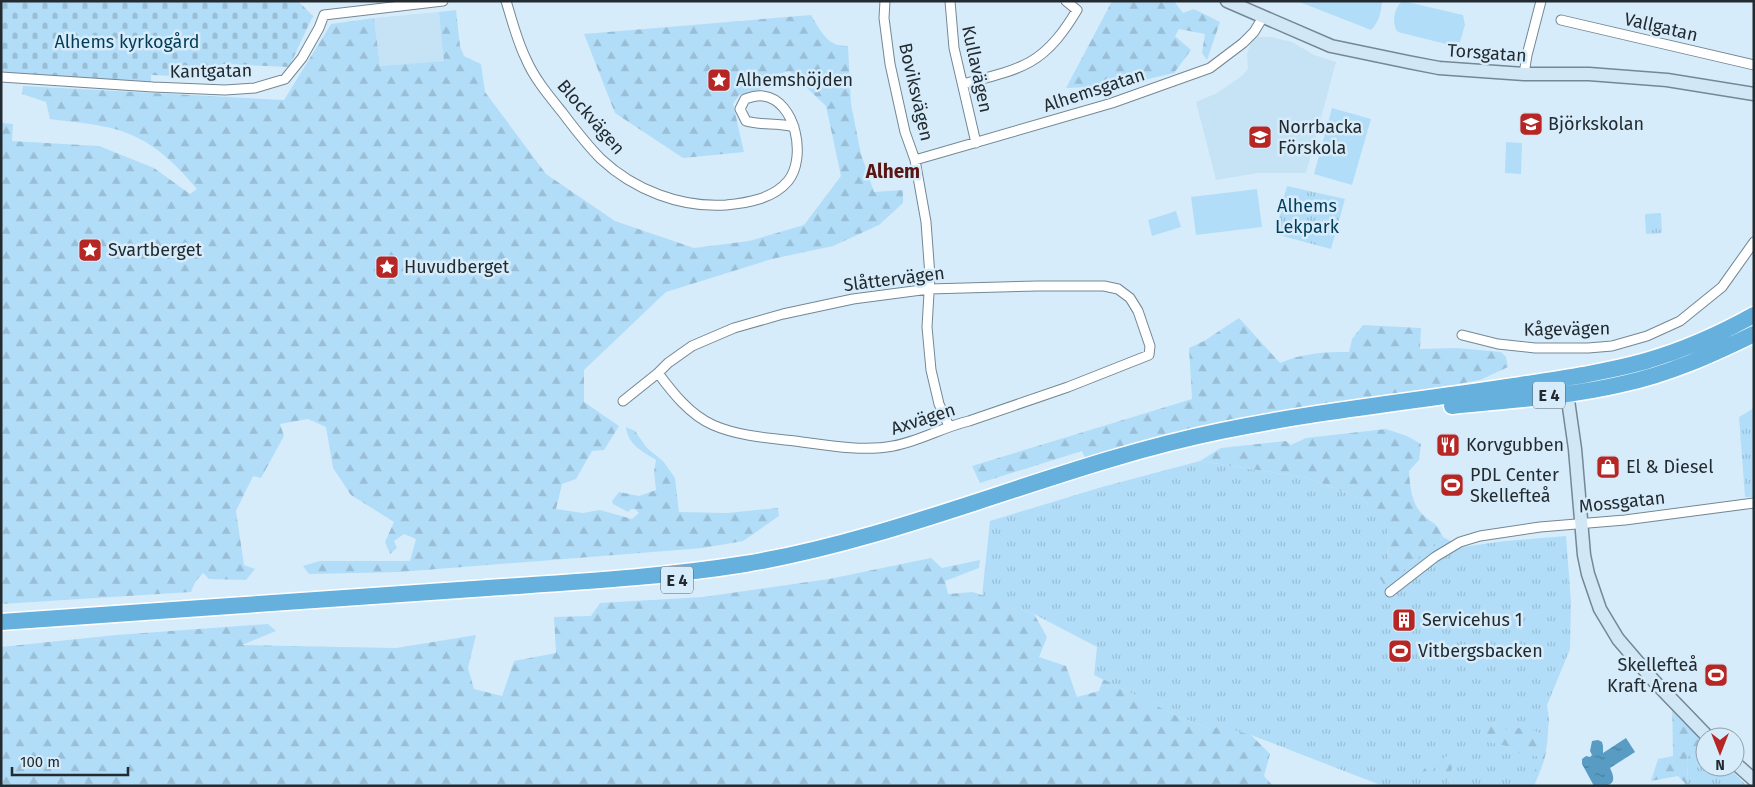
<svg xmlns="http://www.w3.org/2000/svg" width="1755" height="787" font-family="'Fira Sans',sans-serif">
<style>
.built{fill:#c6e2f5}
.grass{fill:url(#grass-tufts)}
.forest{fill:url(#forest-firs)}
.cemetery{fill:url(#cemetery-stones)}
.pitch{fill:#b2ddf8}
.water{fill:url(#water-ripples)}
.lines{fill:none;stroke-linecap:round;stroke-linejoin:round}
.street-casing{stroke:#748794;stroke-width:11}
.secondary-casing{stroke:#748794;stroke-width:15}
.highway-casing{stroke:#fff;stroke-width:19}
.street{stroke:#fff;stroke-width:9}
.secondary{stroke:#d1e7f5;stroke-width:12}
.highway{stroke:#65b0dd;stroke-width:16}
.labels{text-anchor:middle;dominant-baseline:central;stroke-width:5;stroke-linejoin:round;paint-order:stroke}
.shield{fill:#d7ecfa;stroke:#59656d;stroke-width:1}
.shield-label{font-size:16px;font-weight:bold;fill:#232b30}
.street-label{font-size:18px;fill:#232b30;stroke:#d7ecfa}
.park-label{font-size:18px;fill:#013c58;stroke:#d7ecfa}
.poi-label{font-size:18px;fill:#232b30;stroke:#d7ecfa;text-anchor:start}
.neighbourhood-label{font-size:19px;font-weight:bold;fill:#5a1613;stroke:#d7ecfa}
</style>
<defs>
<pattern id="grass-tufts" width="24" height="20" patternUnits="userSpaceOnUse" patternTransform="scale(1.25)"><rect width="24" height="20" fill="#b2ddf8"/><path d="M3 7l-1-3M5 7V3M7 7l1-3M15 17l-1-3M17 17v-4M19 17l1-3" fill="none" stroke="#99bed5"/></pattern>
<pattern id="forest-firs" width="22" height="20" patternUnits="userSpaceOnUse" patternTransform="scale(1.25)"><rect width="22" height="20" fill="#b2ddf8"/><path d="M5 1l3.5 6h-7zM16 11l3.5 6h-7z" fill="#99bed5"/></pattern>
<pattern id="cemetery-stones" width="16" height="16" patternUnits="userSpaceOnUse" patternTransform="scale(1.25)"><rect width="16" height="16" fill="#b2ddf8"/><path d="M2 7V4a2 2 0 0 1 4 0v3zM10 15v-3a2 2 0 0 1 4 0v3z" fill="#99bed5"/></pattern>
<pattern id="water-ripples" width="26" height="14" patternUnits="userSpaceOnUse" patternTransform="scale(1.25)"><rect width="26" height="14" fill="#589cc4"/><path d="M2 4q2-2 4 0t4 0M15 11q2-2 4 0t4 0" fill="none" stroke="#487fa0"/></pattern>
</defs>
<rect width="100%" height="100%" fill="#d7ecfa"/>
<path class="built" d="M 439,12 L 445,61 L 380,66 L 374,18 Z
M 1258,37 L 1271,37 L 1292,42 L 1314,55 L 1336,62 L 1306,173 L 1258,173 L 1216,180 L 1196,102 L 1217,93 L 1242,76 L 1248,69 L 1247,54 L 1250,45 L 1254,39 Z"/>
<path class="grass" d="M 1287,186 L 1345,199 L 1331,249 L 1275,234 Z
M 1661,213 L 1662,233 L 1646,234 L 1645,214 Z
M 1754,408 L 1754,497 L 1745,497 L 1739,417 Z
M 1200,461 L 1308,478 L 1364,500 L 1380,522 L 1387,525 L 1389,562 L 1387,586 L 1410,564 L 1443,537 L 1462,547 L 1505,541 L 1566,536 L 1571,602 L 1570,649 L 1547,705 L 1549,719 L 1547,744 L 1533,786 L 1383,786 L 1251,735 L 1210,729 L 1175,715 L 1094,675 L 1097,647 L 1034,614 L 982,596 L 990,521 L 1102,487 Z
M 1687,755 L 1705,757 L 1705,767 L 1728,767 L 1747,786 L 1688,786 Z"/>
<path class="forest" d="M 1112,1 L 1174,1 L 1183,13 L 1194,9 L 1220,22 L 1207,60 L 1202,53 L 1205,34 L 1179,29 L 1175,36 L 1191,50 L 1174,73 L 1118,86 L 1066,88 Z
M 456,10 L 460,46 L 464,56 L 481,64 L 485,92 L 546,174 L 615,221 L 694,248 L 749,241 L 804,225 L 841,176 L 826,106 L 789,71 L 767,77 L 760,90 L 739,95 L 733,104 L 744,152 L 683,158 L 615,113 L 584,34 L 811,15 C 821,31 827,47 848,46 L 851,104 L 861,154 L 874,192 L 903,190 L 903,203 L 879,225 L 833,246 L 772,259 L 666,292 L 584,370 L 584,402 L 619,426 L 604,450 L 592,451 L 576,479 L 562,484 L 556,509 L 583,513 L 600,510 L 632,519 L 639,513 L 635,509 L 631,509 L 628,512 L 613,504 L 612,501 L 619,492 L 639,496 L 656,490 L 654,472 L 656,460 C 642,451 628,445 626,427 L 635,431 L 647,448 L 663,461 L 675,478 L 679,512 L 727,513 L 778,508 L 779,516 L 743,541 L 703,548 L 399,572 L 309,574 L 303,566 L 320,561 L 410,561 L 416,539 L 404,534 L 394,541 L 397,548 L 390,554 L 385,542 L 394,522 L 351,495 L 333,468 L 326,427 L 308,419 L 280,424 L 284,436 L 261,478 L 253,476 L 236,511 L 244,565 L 255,569 L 246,580 L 209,579 L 203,573 L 195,582 L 191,592 L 1,604 L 1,123 L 13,124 L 12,141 L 99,146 L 154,168 L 190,194 L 197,189 C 180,169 160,148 136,137 C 110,124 78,123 50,119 L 46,102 L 22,94 L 23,86 L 284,100 L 331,24 L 374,18 L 380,66 L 444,61 L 439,12 Z
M 1239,318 L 1280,363 C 1303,353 1324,352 1349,352 L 1352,339 L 1363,325 L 1421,328 L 1420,349 L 1457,348 L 1501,352 L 1506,357 L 1508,367 L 1480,380 L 1186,432 L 1086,460 L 1082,451 L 980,483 L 972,466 L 1192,399 L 1189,348 L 1204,341 Z
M 1386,429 L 1407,436 L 1421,444 L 1419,460 L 1409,471 C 1410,486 1411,503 1423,515 C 1434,525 1436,521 1443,537 L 1410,564 L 1387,587 L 1377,575 L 1389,562 L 1387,526 L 1380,523 L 1364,500 L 1308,478 L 1200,461 L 1221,448 L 1286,441 L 1291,445 L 1306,438 Z
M 931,558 L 942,568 L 980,560 L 979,568 L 945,581 L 948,594 L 973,592 L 1034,614 L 1047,637 L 1039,657 L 1066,666 L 1077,697 L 1099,691 L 1103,679 L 1175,715 L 1210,729 L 1220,726 L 1251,735 L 1270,754 L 1264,776 L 1273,786 L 1,786 L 1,647 L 116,635 L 268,624 L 276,631 L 242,645 L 396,648 L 476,635 L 468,668 L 474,689 L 502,696 L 514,661 L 556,653 L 554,617 L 591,616 L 600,603 L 703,597 L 829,579 Z
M 1672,700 L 1705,737 L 1705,757 L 1687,755 L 1688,786 L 1684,786 L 1685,783 L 1678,776 L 1651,781 L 1658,759 L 1673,756 Z
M 1482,723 L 1498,726 L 1504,730 C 1517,725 1533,730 1546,735 C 1549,753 1541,769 1534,786 L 1528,786 C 1533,780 1533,771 1538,765 L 1537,756 L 1522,755 L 1512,747 L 1488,742 L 1483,733 Z
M 1450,754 L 1455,758 L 1450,775 L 1456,780 L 1458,786 L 1450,786 L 1443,768 L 1436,766 L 1432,770 L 1430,776 L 1425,778 L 1421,773 L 1429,763 L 1440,761 Z"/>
<path class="cemetery" d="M 1,1 L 298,1 L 313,16 L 289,67 L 221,64 L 221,78 L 151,75 L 151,84 L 1,74 Z"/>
<path class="pitch" d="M 1297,1 L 1382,1 L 1382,2 C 1381,13 1379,22 1371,30 Z
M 1403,1 L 1463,15 L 1465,25 L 1460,42 L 1450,45 L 1398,32 C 1391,25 1394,6 1403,1 Z
M 1332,108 L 1371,119 L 1352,185 L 1314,174 Z
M 1506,142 L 1522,143 L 1521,174 L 1505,173 Z
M 1257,189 L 1262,227 L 1196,235 L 1191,197 Z
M 1176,211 L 1181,227 L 1152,236 L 1148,220 Z"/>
<path class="water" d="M 1626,738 L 1635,752 L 1610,768 C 1619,786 1608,786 1594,786 L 1582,764 L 1582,759 L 1586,756 L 1590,757 L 1592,755 L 1590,751 L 1592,741 L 1598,740 L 1602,742 L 1603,746 L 1603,753 Z"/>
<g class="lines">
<g class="street-casing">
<path id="street" d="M 506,1 C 512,20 517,41 526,59 C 534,78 549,96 562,112 C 574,128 587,145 601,159 C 634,190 681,208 726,205 C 747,203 773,199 788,181 C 807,158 796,100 763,96 C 757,95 751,97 745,99 L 740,109 L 746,121 C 763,126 776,122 794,127
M 885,1 L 884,18 L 890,64 L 905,132 L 915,160 L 926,222 L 930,276 L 927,327 L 931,370 L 939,404 L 949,426
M 950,1 L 954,48 L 976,143
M 1561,20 L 1754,65
M 1524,74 L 1527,55 L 1541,1
M 1,77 L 153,87 L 225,90 L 255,88 L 285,79 L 302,58 L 319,28 L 324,15 L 443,1
M 963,84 C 985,78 1010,73 1030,62 C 1051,50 1065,30 1077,10 L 1066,1
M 915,160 L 1112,103 L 1210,68 L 1243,43 L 1254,32 L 1263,17
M 1462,335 L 1498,344 L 1535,348 L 1588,348 L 1612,346 L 1647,336 L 1680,321 L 1722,287 L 1754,242
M 623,401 L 658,373 L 668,363 L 692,346 L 734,328 L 783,314 L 853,299 L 929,289 L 1038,286 L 1104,286 L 1118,289 L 1130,298 L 1138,311 L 1150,346 L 1149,355 L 1068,387 L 969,421 C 943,427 920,441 893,446 C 863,452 825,445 795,441 C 768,438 738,436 713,425 C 690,415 672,392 658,373
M 1390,592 L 1435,557 L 1460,542 L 1480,536 L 1540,527 L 1625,520 L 1754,503"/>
</g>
<g class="secondary-casing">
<path id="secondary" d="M 1227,1 L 1331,46 L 1408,62 L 1439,68 L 1524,74 L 1589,74 L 1667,80 L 1754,94
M 1566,386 L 1575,449 L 1584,555 L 1588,574 L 1600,609 L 1618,639 L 1654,681 L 1708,737
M 1735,763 L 1754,780"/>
</g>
<g class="highway-casing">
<path id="highway" d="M 1452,406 C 1509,400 1567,397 1622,384 C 1669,374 1711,355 1754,334
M 1,622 C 154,611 306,601 459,590 C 554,583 651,579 745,564 C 908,537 1059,464 1221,431 C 1318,411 1416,401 1514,386 C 1558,379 1603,373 1646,361 C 1684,350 1720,334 1754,315"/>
</g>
<use href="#street" class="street"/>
<use href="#secondary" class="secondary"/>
<use href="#highway" class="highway"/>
</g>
<defs>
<g id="sight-square" transform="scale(1.25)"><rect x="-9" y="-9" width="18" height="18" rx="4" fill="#b62625" stroke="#d7ecfa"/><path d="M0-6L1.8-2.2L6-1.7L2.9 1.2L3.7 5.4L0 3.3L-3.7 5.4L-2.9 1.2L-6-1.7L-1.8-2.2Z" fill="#fff"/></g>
<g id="school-square" transform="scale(1.25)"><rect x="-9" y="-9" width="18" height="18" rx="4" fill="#b62625" stroke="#d7ecfa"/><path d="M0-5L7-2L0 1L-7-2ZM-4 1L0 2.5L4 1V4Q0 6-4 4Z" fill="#fff"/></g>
<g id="restaurant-square" transform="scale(1.25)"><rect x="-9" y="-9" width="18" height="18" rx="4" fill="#b62625" stroke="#d7ecfa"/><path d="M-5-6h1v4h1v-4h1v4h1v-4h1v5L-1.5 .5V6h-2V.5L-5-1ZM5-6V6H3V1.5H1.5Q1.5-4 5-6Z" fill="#fff"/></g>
<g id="shop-square" transform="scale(1.25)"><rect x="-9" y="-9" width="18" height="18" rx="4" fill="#b62625" stroke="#d7ecfa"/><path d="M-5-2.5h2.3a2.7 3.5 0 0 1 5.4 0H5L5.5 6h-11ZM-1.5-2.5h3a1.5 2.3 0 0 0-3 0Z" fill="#fff"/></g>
<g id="stadium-square" transform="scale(1.25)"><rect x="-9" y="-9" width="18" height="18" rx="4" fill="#b62625" stroke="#d7ecfa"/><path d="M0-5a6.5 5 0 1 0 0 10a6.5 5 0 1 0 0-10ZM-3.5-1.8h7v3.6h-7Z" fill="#fff"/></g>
<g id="building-square" transform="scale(1.25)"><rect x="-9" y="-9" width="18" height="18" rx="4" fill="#b62625" stroke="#d7ecfa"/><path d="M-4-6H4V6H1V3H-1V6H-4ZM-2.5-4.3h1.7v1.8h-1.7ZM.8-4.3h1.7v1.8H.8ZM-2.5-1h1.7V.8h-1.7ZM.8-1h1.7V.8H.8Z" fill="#fff"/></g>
</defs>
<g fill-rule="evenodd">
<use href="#sight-square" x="719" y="80"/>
<use href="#school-square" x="1531" y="124"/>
<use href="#school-square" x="1260" y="137"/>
<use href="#sight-square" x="90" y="250"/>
<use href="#sight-square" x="387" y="267"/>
<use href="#restaurant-square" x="1448" y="445"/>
<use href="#shop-square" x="1608" y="467"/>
<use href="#stadium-square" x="1452" y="485"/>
<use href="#building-square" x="1404" y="620"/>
<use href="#stadium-square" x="1400" y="651"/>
<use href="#stadium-square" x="1716" y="675"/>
</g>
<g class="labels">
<g class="shield">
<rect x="1533" y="381.5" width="32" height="27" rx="4"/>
<rect x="661" y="566.5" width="32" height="27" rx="4"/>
</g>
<g class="shield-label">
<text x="1549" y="395">E 4</text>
<text x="677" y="580">E 4</text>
</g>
<g class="street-label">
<text transform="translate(1661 27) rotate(13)">Vallgatan</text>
<text transform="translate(1487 53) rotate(4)">Torsgatan</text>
<text transform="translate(977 69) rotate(78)">Kullavägen</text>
<text transform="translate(211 71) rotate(-1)">Kantgatan</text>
<text transform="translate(1094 90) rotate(-18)">Alhemsgatan</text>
<text transform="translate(916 92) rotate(77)">Boviksvägen</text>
<text transform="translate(591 117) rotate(49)">Blockvägen</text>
<text transform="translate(894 279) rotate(-7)">Slåttervägen</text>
<text transform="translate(1567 329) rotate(-1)">Kågevägen</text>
<text transform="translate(923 419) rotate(-18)">Axvägen</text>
<text transform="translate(1622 502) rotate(-6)">Mossgatan</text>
</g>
<g class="park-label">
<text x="127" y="42">Alhems kyrkogård</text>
<text x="1307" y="206">Alhems<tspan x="1307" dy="21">Lekpark</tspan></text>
</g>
<g class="poi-label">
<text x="736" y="80">Alhemshöjden</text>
<text x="1548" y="124">Björkskolan</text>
<text x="1278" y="127">Norrbacka<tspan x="1278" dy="21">Förskola</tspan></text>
<text x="108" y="250">Svartberget</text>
<text x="404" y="267">Huvudberget</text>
<text x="1466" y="445">Korvgubben</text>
<text x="1626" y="467">El &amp; Diesel</text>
<text x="1470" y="475">PDL Center<tspan x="1470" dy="21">Skellefteå</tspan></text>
<text x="1422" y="620">Servicehus 1</text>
<text x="1418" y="651">Vitbergsbacken</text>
<text x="1698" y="665" text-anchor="end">Skellefteå<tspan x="1698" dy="21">Kraft Arena</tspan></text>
</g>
<g class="neighbourhood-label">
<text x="893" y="171">Alhem</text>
</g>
</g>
<rect width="1755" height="787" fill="none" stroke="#232b30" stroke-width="5"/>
<g transform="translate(1720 752) rotate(180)"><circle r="24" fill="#d7ecfa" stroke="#8f9fa9"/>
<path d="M0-4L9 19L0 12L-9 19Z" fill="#b62625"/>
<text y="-8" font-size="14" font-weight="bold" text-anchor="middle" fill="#232b30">N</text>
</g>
<path d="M12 767v8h116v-8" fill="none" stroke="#232b30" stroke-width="2.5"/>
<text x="20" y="767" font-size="15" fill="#232b30" stroke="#d7ecfa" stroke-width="4" paint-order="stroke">100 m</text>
</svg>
